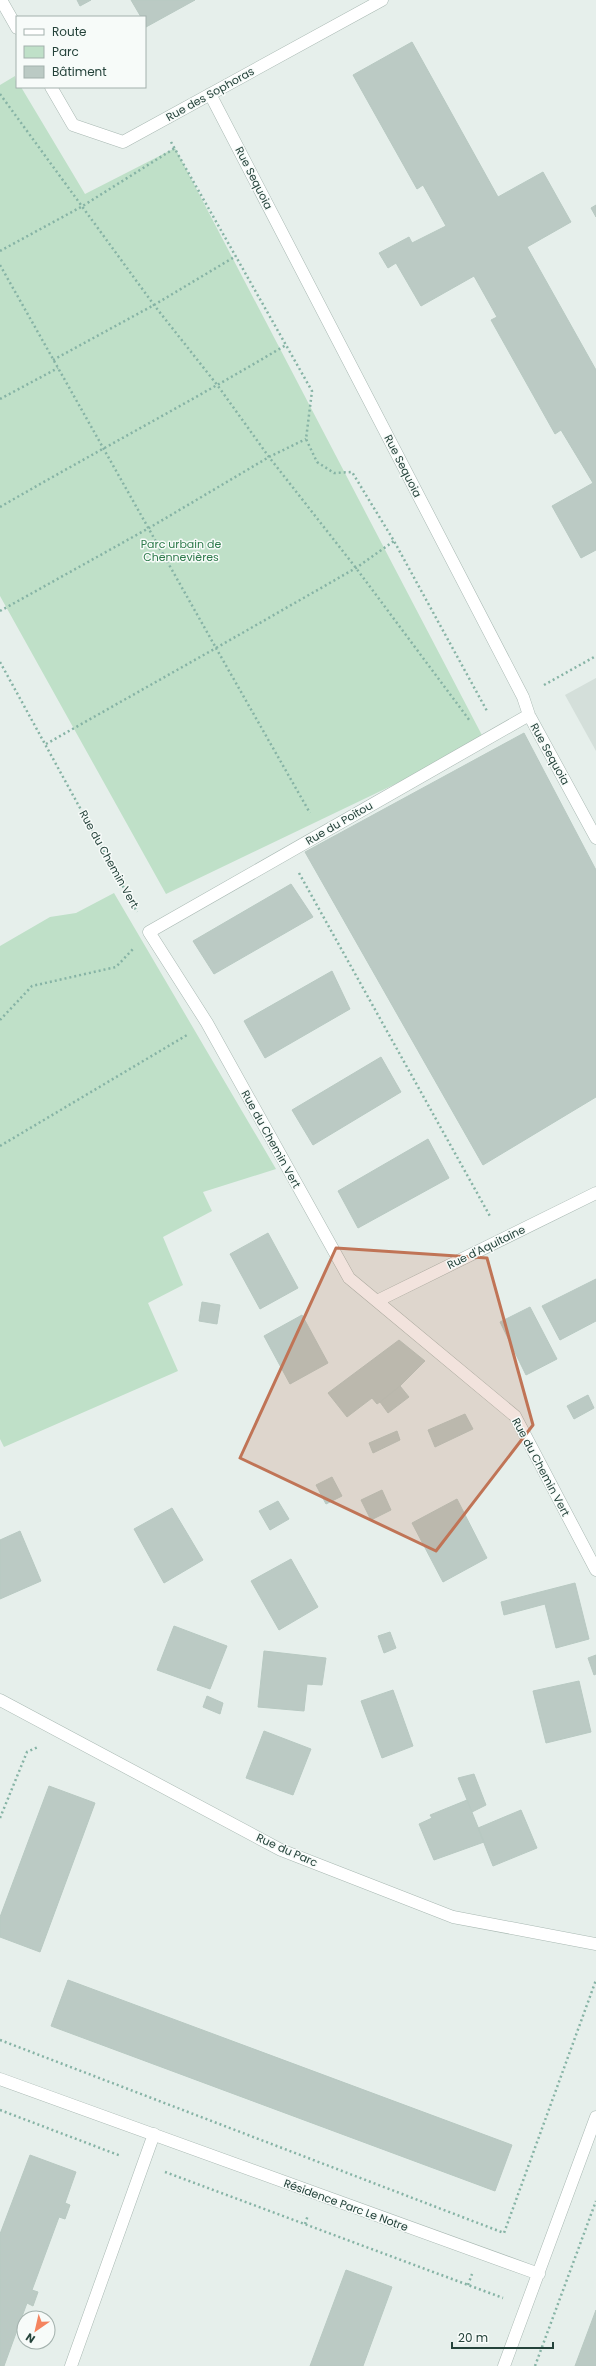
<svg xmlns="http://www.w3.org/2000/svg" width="596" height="2366" font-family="Poppins,sans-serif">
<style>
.built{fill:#d4dfda}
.green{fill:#bfe0c8}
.building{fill:#bbcac4;stroke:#b8c9c2}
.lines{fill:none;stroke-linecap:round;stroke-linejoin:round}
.minor-casing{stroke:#a8b8b2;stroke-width:13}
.path{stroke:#86b3a5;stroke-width:2.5;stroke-dasharray:2 3;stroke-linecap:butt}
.minor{stroke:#fff;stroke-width:12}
.marked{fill:#c07456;fill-opacity:0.2;stroke:#c07456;stroke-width:3;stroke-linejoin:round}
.labels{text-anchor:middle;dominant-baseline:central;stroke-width:3;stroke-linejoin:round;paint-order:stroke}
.street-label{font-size:11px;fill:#24423a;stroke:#f7fbf9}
.park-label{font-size:11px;fill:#2d7a4b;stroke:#f7fbf9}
</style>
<rect width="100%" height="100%" fill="#e6efeb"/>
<path class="built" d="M 596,678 L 596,751 L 565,695 Z"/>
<path class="green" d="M 15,76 L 17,87 L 21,87 L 85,194 L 175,148 L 485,741 L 166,894 L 0,596 L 0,85 Z
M 114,893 L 276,1169 L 203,1192 L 212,1211 L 163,1237 L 183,1285 L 148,1303 L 178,1371 L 4,1447 L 0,1439 L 0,946 L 50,917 L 76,913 Z"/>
<path class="building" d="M 77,0 L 91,0 L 80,6 Z
M 131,0 L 195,0 L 146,27 L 145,17 L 141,17 Z
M 412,42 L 498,197 L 543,172 L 571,222 L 527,247 L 596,370 L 596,550 L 581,558 L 552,506 L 593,483 L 561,430 L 555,434 L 491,320 L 497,317 L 474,276 L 421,306 L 396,263 L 388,268 L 379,253 L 409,237 L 412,243 L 446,226 L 423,185 L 417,189 L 353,75 Z
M 596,205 L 596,217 L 591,208 Z
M 524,733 L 596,870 L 596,1097 L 483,1165 L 305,852 Z
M 291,884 L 313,917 L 214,974 L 193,941 Z
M 332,971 L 350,1009 L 265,1058 L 244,1021 Z
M 381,1057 L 401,1092 L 313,1145 L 292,1110 Z
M 428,1139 L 449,1178 L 358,1228 L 338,1191 Z
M 268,1233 L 298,1288 L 260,1309 L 230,1254 Z
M 596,1279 L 596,1321 L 560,1340 L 542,1306 Z
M 202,1302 L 220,1305 L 217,1324 L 199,1321 Z
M 530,1307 L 557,1359 L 526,1375 L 500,1322 Z
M 302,1315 L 328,1363 L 290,1384 L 264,1336 Z
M 399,1340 L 425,1361 L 400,1386 L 380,1402 L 377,1404 L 372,1398 L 347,1417 L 328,1393 Z
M 400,1386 L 409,1397 L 388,1413 L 380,1402 Z
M 588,1395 L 594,1408 L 574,1419 L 567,1406 Z
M 465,1414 L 473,1429 L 435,1447 L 428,1430 Z
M 397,1431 L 400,1440 L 373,1453 L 369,1443 Z
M 332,1477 L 342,1496 L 326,1504 L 316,1485 Z
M 382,1490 L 391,1510 L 371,1520 L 361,1500 Z
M 457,1499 L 487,1558 L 443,1582 L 412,1523 Z
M 278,1501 L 289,1519 L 270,1530 L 259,1511 Z
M 172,1508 L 203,1560 L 164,1583 L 134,1529 Z
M 20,1531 L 41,1581 L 0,1599 L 0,1540 Z
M 291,1559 L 318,1607 L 279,1630 L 251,1581 Z
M 575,1583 L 589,1639 L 556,1648 L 545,1604 L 504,1615 L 501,1602 Z
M 174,1626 L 227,1646 L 210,1689 L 157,1670 Z
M 390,1632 L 396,1648 L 384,1653 L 378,1636 Z
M 264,1651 L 326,1658 L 322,1685 L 307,1684 L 304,1711 L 258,1707 Z
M 596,1655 L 596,1674 L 594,1675 L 588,1658 Z
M 579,1681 L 591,1732 L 546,1743 L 533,1691 Z
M 393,1690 L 413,1746 L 382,1758 L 361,1701 Z
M 207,1696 L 223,1703 L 220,1714 L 203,1707 Z
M 264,1731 L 311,1749 L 293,1795 L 246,1778 Z
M 474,1774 L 486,1805 L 472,1812 L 458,1778 Z
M 49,1786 L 95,1803 L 40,1952 L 0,1937 L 0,1917 Z
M 467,1800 L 484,1842 L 434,1860 L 419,1824 L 432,1818 L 430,1815 Z
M 521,1810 L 537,1848 L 493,1866 L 478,1828 Z
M 68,1980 L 512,2145 L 495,2191 L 51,2026 Z
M 30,2155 L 76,2172 L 65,2203 L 70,2205 L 65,2219 L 59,2217 L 32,2290 L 38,2292 L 33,2306 L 27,2303 L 4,2366 L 0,2366 L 0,2234 Z
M 346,2270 L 392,2287 L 363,2366 L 310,2366 Z
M 596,2310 L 596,2366 L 575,2366 Z"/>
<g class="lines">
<g class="minor-casing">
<path id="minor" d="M 1,0 L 17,28
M 51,87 L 73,125 L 123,142 L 382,0
M 210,94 L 523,697 L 529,715 L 596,838
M 529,715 L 149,932 L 207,1023 L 349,1278 L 515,1416 L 596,1570
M 377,1301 L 596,1193
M 0,1700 L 281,1850 L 453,1917 L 596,1944
M 0,2079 L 539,2274
M 71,2366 L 154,2134
M 504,2366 L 596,2117"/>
</g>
<path class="path" d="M 0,94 L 154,305 L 218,386 L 269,457 L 356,568 L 470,721
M 171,142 L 312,391 L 306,439 L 317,462 L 334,473 L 352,472 L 394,541 L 487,711
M 0,251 L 81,207 L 175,148
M 0,265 L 216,648 L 356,568 L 394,541
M 53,360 L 154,305 L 236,256
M 0,399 L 58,368
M 0,507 C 95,452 192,401 286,345
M 0,611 L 149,528 L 269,457 L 306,439
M 0,662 L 137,912
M 544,685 L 596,656
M 46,744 L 216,648 L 310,813
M 299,873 L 491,1218
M 0,1020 L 32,986 L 116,967 L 133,949
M 0,1146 L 187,1035
M 0,1818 L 27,1752 L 38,1747
M 0,2040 L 504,2233 L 596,1980
M 0,2110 L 121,2156
M 165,2172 L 503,2298
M 305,2224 L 308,2215
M 468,2285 L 472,2274
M 535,2366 L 596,2201"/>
<use href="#minor" class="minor"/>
</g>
<path class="marked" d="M 336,1248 L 487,1258 L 533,1425 L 436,1551 L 240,1458 Z"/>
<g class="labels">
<g class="street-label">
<text transform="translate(210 94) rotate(-29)">Rue des Sophoras</text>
<text transform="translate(254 178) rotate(63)">Rue Sequoia</text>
<text transform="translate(403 466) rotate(63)">Rue Sequoia</text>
<text transform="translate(550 754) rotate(61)">Rue Sequoia</text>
<text transform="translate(339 823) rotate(-30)">Rue du Poitou</text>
<text transform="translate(109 859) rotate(61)">Rue du Chemin Vert</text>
<text transform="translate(271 1139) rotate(61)">Rue du Chemin Vert</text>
<text transform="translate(486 1247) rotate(-26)">Rue d'Aquitaine</text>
<text transform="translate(541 1467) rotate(62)">Rue du Chemin Vert</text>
<text transform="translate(287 1850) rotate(24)">Rue du Parc</text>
<text transform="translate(346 2205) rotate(20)">Résidence Parc Le Notre</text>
</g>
<g class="park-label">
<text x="181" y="544">Parc urbain de<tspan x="181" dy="13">Chennevières</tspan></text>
</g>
</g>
<rect x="16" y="16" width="130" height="72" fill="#f7fbf9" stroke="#a3b1ad"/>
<rect x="24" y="29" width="20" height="6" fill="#ffffff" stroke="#a3b1ad"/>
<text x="52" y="36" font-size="12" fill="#24423a">Route</text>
<rect x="24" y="46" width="20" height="12" fill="#bfe0c8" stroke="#a3b1ad"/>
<text x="52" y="56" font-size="12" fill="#24423a">Parc</text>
<rect x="24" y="66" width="20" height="12" fill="#bbcac4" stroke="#a3b1ad"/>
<text x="52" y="76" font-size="12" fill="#24423a">Bâtiment</text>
<g transform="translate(36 2330) rotate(214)"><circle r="19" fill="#f7fbf9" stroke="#a3b1ad"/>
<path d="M0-3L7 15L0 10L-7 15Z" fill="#f4845f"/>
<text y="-6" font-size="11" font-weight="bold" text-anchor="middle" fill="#24423a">N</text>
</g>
<path d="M452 2342v6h101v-6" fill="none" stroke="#24423a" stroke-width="2"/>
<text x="458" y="2342" font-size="12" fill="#24423a" stroke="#f7fbf9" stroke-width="3" paint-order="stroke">20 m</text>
</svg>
